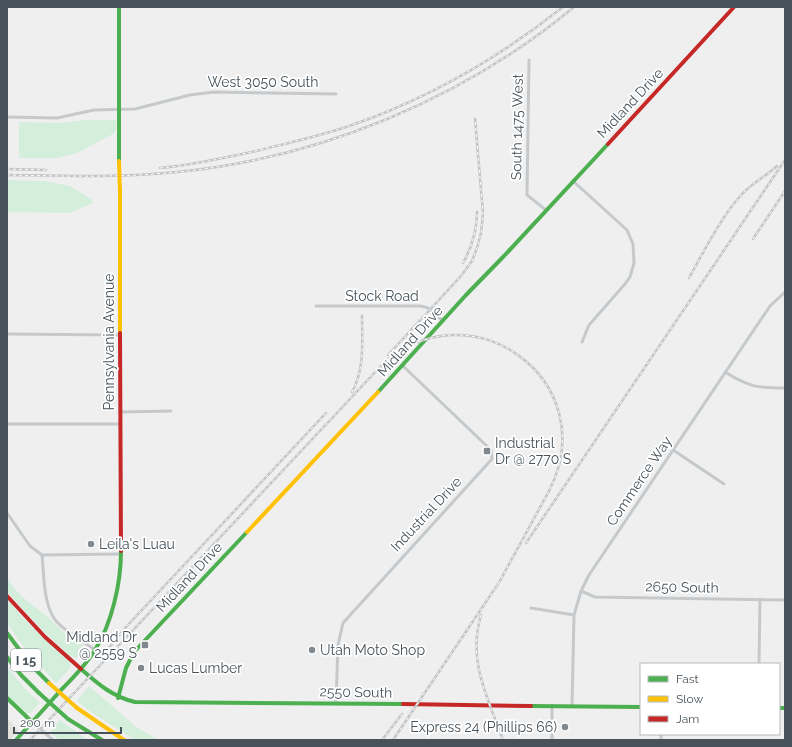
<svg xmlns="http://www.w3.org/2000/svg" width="792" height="747" font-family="Raleway,sans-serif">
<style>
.commercial{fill:#e4e2dc}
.green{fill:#d4eedc}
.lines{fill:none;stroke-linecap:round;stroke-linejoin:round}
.street{stroke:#c6c9cb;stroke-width:3}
.fast{stroke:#4caf50;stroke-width:4}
.slow{stroke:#ffc107;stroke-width:4}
.jam{stroke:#c62828;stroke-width:4}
.rail-casing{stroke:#c2c4c6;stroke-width:2.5}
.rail{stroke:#fff;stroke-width:1;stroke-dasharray:3;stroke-linecap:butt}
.fast-bridge{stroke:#4caf50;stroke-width:4}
.slow-bridge{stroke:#ffc107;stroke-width:4}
.poi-dot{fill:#82898e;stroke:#fff;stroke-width:1.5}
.labels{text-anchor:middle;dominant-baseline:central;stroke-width:3.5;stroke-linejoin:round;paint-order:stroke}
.shield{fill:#fff;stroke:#7e868c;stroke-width:1}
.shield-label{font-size:13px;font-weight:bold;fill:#47525a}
.street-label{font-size:14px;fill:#47525a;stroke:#fff}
.poi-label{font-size:14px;fill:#47525a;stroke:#fff;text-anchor:start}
</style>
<rect width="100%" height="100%" fill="#efefef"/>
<path class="commercial" d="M 7,717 L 18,731 L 10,740 L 7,740 Z"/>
<path class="green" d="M 85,120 L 116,120 L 116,130 L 113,134 L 77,153 L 57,158 L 19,158 L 19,122 L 61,123 Z
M 7,180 L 44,181 L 70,186 L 92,200 L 93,203 L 69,213 L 7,212 Z
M 7,578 C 19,597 33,605 50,619 C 55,624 60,630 66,634 C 72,639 82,642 85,650 L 82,654 L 77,658 L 70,656 L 43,631 L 7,592 Z
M 7,599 L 24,619 L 71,663 L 69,669 L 56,683 L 23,646 L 7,623 Z
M 7,667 L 27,691 L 40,703 L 30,713 L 25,714 L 7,697 Z
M 89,686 L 135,726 L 158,740 L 135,740 L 91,712 L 77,701 Z
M 60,720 L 87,740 L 60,740 L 50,733 Z"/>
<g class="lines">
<path class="street" d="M 529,60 L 527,195 L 546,210
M 7,117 L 57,118 L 94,110 L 135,109 L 190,95 L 214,92 L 336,94
M 573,181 L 627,230 L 633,244 L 634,263 L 630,277 L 625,284 L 589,325 L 582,342
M 316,306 L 421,306 L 428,308 L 443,321
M 7,334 L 120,335
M 725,372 C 749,387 757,388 785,388
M 120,412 L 171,411
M 7,424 L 120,424
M 673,450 L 724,484
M 7,513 L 30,546 L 42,555 C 44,574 43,607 57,622 C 65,631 85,643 95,650
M 42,555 L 121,554
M 581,591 L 595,597 L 785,600
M 531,608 L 574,615
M 759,664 L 760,599
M 336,702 L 338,645 L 343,623 L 492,459 L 491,450 L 403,366
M 572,706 L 574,615 L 581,591 L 589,575 L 770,306 L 785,292
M 32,722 L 53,740
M 552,740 L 552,706
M 661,740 L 661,734"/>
<path class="fast" d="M 119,7 L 119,161
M 378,392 L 466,295 L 504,256 L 608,144
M 7,633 L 30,664 L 49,683
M 7,657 L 21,675 L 39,693
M 81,669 C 98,684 113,697 135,702 L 403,704
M 7,698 L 32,722
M 118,698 L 126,668 L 134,652 L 247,532
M 531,706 L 641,707
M 779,708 L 785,708
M 68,719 L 102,740
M 16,740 C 31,723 46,707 61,690 C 73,678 86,665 95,650 C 112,623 121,583 121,551"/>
<path class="slow" d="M 120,192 L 120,333
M 247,532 L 378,392
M 77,708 L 124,740"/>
<path class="jam" d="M 608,144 L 734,7
M 120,333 L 121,551
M 7,596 L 45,637 L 81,669
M 403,704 L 531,706"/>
<g class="rail-casing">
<path id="rail" d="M 160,168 C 193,165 224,158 256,151 C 288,143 321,136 352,125 C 429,98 500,57 563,7
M 7,169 L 46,170
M 7,175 C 64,176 121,178 177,172 C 321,158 463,99 574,7
M 753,239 L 785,191
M 463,263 C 472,247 477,230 477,212
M 689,278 C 704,251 722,215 743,193 C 753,183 766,176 777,166
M 388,355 L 461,276 L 472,261 L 477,248 L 481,233 L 483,213 L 475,119
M 352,392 C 365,369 362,341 362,316
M 526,543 L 785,160
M 481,615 C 467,661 488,698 503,740
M 104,654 L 126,627 L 326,413
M 30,740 L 379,368 C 468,281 606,381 549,491 L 496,588
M 382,740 L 402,714
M 393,740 L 498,584"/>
</g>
<use href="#rail" class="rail"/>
<path class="fast-bridge" d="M 39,693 L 68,719"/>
<path class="slow-bridge" d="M 119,161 L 120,192
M 49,683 L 77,708"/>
</g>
<g class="poi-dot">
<rect x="483" y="447" width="8" height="8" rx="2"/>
<circle cx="91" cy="544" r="4"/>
<rect x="141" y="641" width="8" height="8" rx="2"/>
<circle cx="312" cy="650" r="4"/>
<circle cx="141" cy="668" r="4"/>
<circle cx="565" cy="727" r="4"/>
</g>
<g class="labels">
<rect class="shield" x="11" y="649" width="30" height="22" rx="3"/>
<g class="shield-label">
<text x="26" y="660">I 15</text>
</g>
<g class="street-label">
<text x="263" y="82">West 3050 South</text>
<text transform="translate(630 103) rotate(-47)">Midland Drive</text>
<text transform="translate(517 127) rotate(-89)">South 1475 West</text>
<text x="382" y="296">Stock Road</text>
<text transform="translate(410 341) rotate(-48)">Midland Drive</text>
<text transform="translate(109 342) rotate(-90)">Pennsylvania Avenue</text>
<text transform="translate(639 481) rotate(-56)">Commerce Way</text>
<text transform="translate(426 514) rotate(-47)">Industrial Drive</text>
<text transform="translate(189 577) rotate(-47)">Midland Drive</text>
<text transform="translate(682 587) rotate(1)">2650 South</text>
<text transform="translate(356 692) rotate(1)">2550 South</text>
</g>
<g class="poi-label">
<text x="495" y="443">Industrial<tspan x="495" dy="16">Dr @ 2770 S</tspan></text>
<text x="99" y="544">Leila's Luau</text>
<text x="137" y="637" text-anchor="end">Midland Dr<tspan x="137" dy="16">@ 2559 S</tspan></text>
<text x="320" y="650">Utah Moto Shop</text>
<text x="149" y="668">Lucas Lumber</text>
<text x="557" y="727" text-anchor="end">Express 24 (Phillips 66)</text>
</g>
</g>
<rect width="792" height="747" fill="none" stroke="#47525a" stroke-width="16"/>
<rect x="640" y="663" width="140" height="72" fill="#ffffff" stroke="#b5babd"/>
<rect x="648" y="676" width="20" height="6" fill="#4caf50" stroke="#b5babd"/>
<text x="676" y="683" font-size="12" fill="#47525a">Fast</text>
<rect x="648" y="696" width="20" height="6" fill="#ffc107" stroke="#b5babd"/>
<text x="676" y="703" font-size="12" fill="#47525a">Slow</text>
<rect x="648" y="716" width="20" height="6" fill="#c62828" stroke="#b5babd"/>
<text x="676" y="723" font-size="12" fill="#47525a">Jam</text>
<path d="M14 727v6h107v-6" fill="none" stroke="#47525a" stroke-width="2"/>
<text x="20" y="727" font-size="12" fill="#47525a" stroke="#ffffff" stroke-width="3" paint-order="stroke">200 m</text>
</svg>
